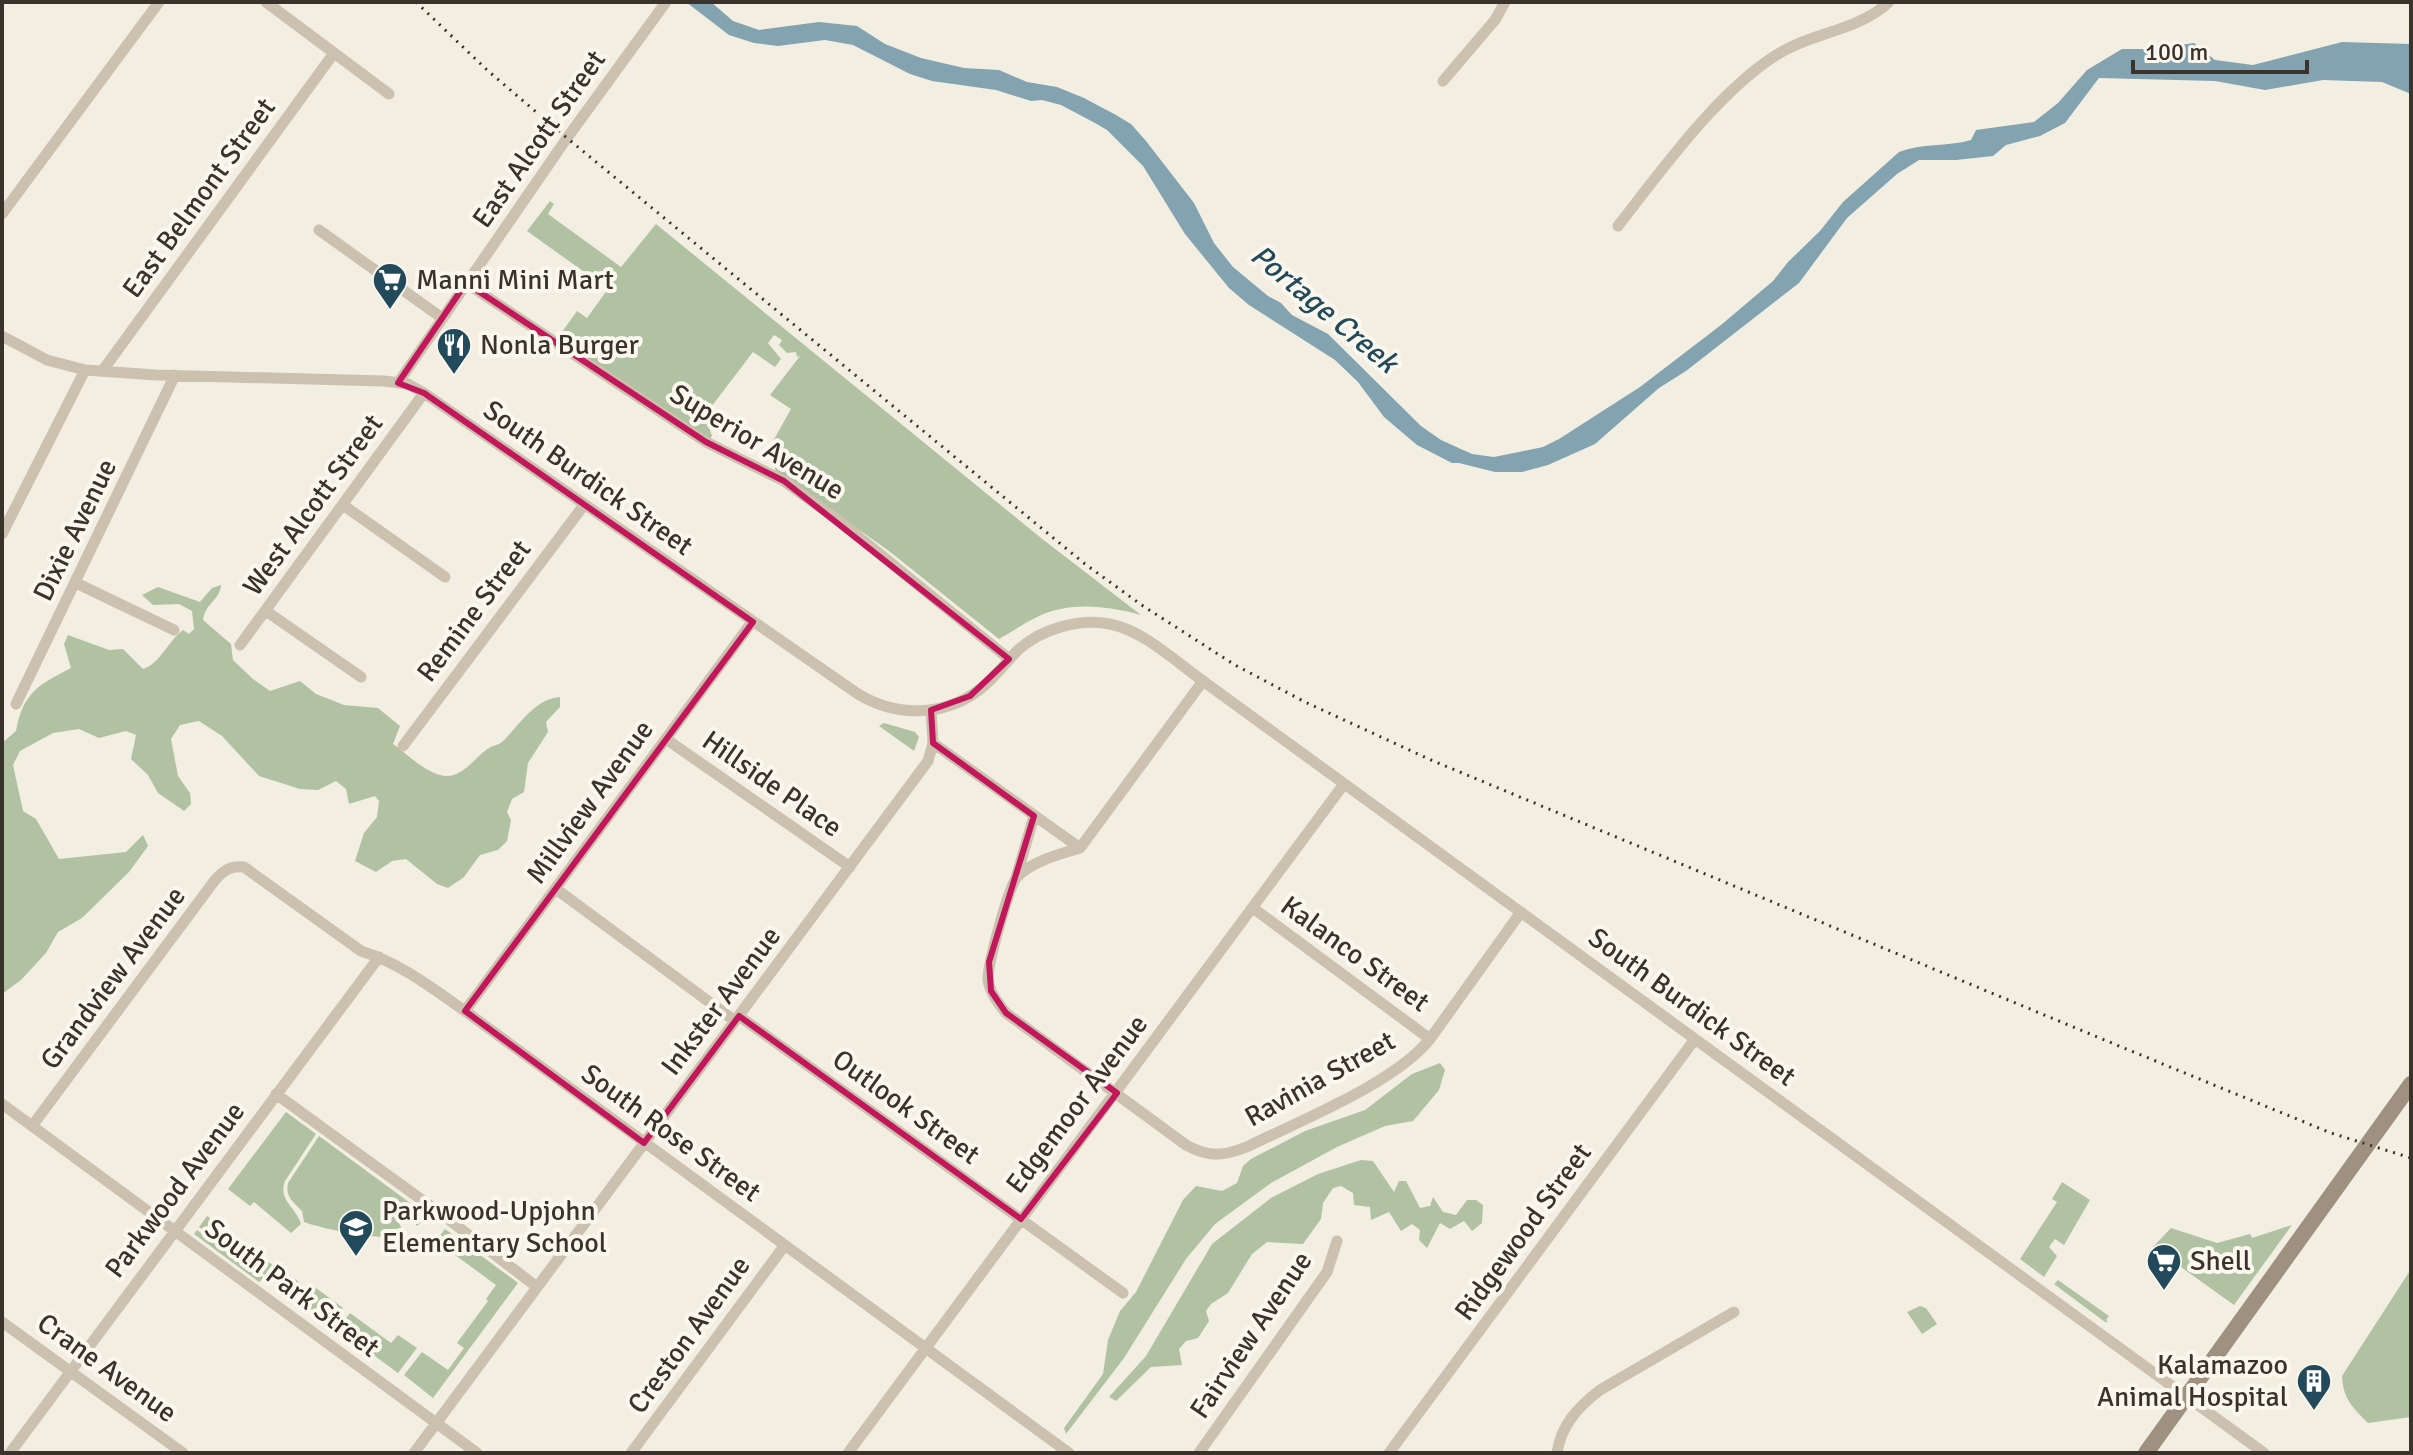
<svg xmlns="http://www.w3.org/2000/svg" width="2413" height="1455" font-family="Signika,sans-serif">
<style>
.green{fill:#b0c2a2}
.water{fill:#82a3af}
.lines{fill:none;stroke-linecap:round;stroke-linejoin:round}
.street{stroke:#cbc1ae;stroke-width:11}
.secondary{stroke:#9f917f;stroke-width:16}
.rail{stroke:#3a332c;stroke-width:3;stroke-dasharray:2 6;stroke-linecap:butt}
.marked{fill:none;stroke:#c2185b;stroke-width:6;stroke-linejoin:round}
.labels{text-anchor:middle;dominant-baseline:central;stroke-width:8;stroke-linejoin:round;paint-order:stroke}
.street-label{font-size:28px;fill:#3a332c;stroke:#faf7ee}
.poi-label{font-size:28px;fill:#3a332c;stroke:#faf7ee;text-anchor:start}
.water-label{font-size:30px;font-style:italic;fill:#234a5a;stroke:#faf7ee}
</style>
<rect width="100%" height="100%" fill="#f3eee2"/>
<path class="green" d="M 550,201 L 554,204 L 548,214 L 621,267 L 656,224 L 1041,538 L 1141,615 C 1108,606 1070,601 1037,617 C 1024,623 1012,632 999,639 L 889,551 L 776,471 L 768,450 L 791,409 L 770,395 L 800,356 L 797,357 L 796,352 L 787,353 L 779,345 L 782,340 L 774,335 L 768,343 L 781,359 L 775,367 L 753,352 L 705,415 L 712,436 L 709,440 L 557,339 L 577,311 L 587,318 L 608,289 L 527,231 Z
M 221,585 C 220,600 206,602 203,620 L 231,644 L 233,660 L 253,679 L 270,691 L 300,681 L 316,694 L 344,705 L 378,708 L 400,726 L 393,744 C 407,754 424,771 440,775 C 459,781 473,760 486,750 C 492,745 497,746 502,742 C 520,725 534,699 560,697 L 560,707 L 546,722 L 548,732 L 528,763 L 524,792 L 512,799 L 507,812 L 511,820 L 507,841 L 498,850 L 480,855 L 464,877 L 448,888 L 437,884 L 406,859 L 392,861 L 376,872 L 355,861 L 364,833 L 377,817 L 379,801 L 375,796 L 349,804 L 346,789 L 336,781 L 318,790 L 300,789 L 259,776 L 222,736 L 199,721 L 180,725 L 171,739 L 178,776 L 190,793 L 191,804 L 184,811 L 158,793 L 148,775 L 131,759 L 136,735 L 126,731 L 99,738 L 79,729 L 53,733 L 20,751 L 13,765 L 23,811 L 36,819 L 59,859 L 126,852 L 143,835 L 148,846 L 129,872 L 82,918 L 58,932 L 46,953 L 21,980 L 2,994 L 2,743 L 16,731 C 23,692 39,685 71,668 L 64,644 L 68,635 L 109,650 L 123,649 L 143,669 C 160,664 168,641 183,630 L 189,634 L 194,629 L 192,611 L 179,604 L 153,605 L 142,595 L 158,587 L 200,602 L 212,588 Z
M 884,723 L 915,732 L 919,737 L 914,751 L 879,726 Z
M 1440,1063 L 1445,1070 L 1439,1090 L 1413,1121 L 1385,1126 L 1337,1147 L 1271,1183 L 1215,1224 L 1186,1259 L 1124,1358 L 1066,1434 L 1064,1428 L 1103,1374 L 1108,1340 L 1120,1311 L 1136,1292 L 1183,1200 L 1196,1186 L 1222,1191 L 1237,1183 L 1243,1166 L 1251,1159 L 1305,1131 L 1365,1110 L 1412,1074 Z
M 286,1112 L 316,1134 L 285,1181 C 278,1201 296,1207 301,1224 L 291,1233 L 254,1202 L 250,1206 L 228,1189 Z
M 319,1136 L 425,1214 L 425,1219 L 417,1226 L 408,1214 L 399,1223 L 405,1236 C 390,1242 321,1229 304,1222 L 302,1211 C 293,1202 285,1197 288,1183 Z
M 1361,1160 L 1373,1161 L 1394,1192 L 1399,1181 L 1406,1181 L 1420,1208 L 1430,1206 L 1433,1197 L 1443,1212 L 1456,1215 L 1467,1200 L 1476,1200 L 1483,1205 L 1482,1223 L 1472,1231 L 1464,1221 L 1450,1229 L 1440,1223 L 1427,1248 L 1419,1240 L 1420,1230 L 1412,1224 L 1401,1231 L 1389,1212 L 1371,1220 L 1370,1207 L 1354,1205 L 1353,1193 L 1341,1186 L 1333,1188 L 1323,1203 L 1321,1219 L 1303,1244 L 1267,1242 L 1252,1254 L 1228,1293 L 1211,1304 L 1206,1311 L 1209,1321 L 1198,1338 L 1186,1341 L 1179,1349 L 1182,1365 L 1151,1367 L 1116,1401 L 1109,1397 L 1146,1356 L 1212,1244 L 1271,1198 L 1318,1174 Z
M 2062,1182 L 2090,1200 L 2064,1245 L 2055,1239 L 2049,1247 L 2057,1256 L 2044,1277 L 2020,1259 L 2057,1202 L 2052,1199 Z
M 207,1216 L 274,1266 L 266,1276 L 199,1227 Z
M 2292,1225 L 2234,1305 L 2153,1247 L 2171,1228 L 2217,1243 L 2250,1234 L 2252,1238 Z
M 445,1229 L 518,1283 L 433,1398 L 404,1375 L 422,1352 L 448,1370 L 464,1348 L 457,1343 L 488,1301 L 486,1299 L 496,1285 L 436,1241 Z
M 197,1230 L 264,1278 L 259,1282 L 194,1234 Z
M 2411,1269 L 2411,1417 L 2368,1423 C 2353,1408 2343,1399 2342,1376 Z
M 283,1270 L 303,1285 L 295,1297 L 274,1282 Z
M 2058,1280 L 2109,1316 L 2106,1320 L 2108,1322 L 2105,1322 L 2054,1284 Z
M 312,1285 L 343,1308 L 331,1324 L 300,1301 Z
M 1920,1306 L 1926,1308 L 1937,1324 L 1922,1334 L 1907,1312 Z
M 350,1313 L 391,1343 L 398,1335 L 417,1348 L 398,1373 L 338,1329 Z"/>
<path class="water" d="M 686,2 L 711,2 L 733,21 L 759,30 L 819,22 L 857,26 L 885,44 L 921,58 L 964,68 L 999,70 L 1027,82 L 1057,87 L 1084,98 L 1116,115 L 1131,124 L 1146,141 L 1194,203 L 1214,243 L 1233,267 L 1268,296 L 1281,303 L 1292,315 L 1328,334 L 1421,426 L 1441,440 L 1472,454 L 1494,457 L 1543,447 L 1559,439 L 1640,387 L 1721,325 L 1773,281 L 1788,262 L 1820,231 L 1843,202 L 1899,152 C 1922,143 1947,147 1971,140 L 1976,130 L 2034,122 L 2058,103 L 2087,70 L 2122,49 L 2153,49 L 2194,43 L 2215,60 L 2253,65 L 2342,42 L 2411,44 L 2411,94 L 2382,82 L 2323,80 L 2265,90 L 2215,81 L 2099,78 L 2065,123 L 2040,136 L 2006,145 L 1993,156 L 1956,160 L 1919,160 L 1897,174 L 1847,218 L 1799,283 L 1686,371 L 1659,388 L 1595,444 L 1548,465 L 1522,472 L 1495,472 L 1459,463 L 1452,463 L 1417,445 L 1384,417 L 1358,382 L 1335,360 L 1249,305 L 1229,288 L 1185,234 L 1143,166 L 1107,130 L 1095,123 L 1061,105 L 1042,100 L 1031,101 L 996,90 L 932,81 L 910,74 L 853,45 L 825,40 L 778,46 L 754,43 L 729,35 Z"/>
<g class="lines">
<path class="street" d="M 266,2 L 389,94
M 1443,81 L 1495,20 L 1505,2
M 2,214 L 159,2
M 1618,226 C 1661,171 1718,91 1778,54 C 1813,32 1858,31 1889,2
M 319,230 L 442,318
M 466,283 L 706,442 L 784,481 L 838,520 L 1009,659
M 2,336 L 47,360 L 85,370 L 156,375 L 384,381 L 408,384 L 424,393 L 858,694 C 896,717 943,717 979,690 C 994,679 1005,663 1018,650 C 1041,629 1079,618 1110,624 C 1144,631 1175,661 1203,681 L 2264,1453
M 103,370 L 334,53
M 398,383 L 567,138 L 666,2
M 343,505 L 445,577
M 2,534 L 85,370
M 76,583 L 174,630
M 266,611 L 361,677
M 240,645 L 424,393
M 16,704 L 175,375
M 666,739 L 850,867
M 933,743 L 1080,848
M 403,746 L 584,505
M 1080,848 C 1060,854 1032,861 1017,877 C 1009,886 987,966 988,980 C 990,993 998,1003 1006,1013 L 1186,1145 C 1209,1158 1225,1156 1249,1146 C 1301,1120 1395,1083 1430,1039 L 1521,912
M 1080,848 L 1203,681
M 1016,878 L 1034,816
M 556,889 L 735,1021
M 1253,908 L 1430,1039
M 465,1011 L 752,622
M 739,1016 L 1123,1293
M 276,1094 L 444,1216 L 537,1287
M 2,1104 L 477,1453
M 32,1126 L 215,880 C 224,870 230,866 244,867 L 361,951 C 400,963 432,988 465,1011 L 1069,1453
M 2,1322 L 183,1453
M 10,1453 L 379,957
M 414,1453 L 928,761 L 933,743 L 931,710
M 631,1453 L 785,1245
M 848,1453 L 1344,784
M 1199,1453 L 1327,1272 L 1337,1241
M 1389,1453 L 1695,1039
M 1557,1453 C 1561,1425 1578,1407 1600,1390 L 1734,1312"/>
<path class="secondary" d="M 2146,1453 L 2411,1084"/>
<path class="rail" d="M 416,2 L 487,70 L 556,129 L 1085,564 L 1143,606 L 1235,665 L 1305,702 L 1431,760 L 2119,1046 L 2331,1133 L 2411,1158"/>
</g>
<path class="marked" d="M 466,283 L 706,442 L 784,481 L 1009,659 L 970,696 L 931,710 L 933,743 L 1034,816 L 989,962 L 991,991 L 1006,1013 L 1117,1093 L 1021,1219 L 739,1016 L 644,1143 L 465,1011 L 753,622 L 424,393 L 398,383 Z"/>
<defs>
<g id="supermarket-pin" transform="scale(1.8)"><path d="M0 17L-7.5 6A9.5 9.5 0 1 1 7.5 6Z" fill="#234a5a" stroke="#faf7ee"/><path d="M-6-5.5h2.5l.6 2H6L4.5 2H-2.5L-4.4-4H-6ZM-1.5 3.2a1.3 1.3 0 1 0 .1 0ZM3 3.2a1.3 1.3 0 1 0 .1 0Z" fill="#fff"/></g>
<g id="restaurant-pin" transform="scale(1.8)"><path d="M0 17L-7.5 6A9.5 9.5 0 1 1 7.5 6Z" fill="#234a5a" stroke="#faf7ee"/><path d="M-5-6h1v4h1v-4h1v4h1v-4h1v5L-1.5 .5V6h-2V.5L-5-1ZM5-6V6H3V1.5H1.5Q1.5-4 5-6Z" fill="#fff"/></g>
<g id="school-pin" transform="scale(1.8)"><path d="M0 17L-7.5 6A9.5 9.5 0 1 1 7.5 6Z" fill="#234a5a" stroke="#faf7ee"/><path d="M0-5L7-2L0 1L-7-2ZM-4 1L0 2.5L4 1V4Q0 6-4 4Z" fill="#fff"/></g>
<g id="building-pin" transform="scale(1.8)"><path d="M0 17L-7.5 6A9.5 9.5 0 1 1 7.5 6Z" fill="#234a5a" stroke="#faf7ee"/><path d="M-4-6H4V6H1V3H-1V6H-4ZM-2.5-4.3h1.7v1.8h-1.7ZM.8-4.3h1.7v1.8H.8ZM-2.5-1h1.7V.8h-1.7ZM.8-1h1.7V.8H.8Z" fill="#fff"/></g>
</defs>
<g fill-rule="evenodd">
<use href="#supermarket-pin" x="390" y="280"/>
<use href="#restaurant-pin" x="454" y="345"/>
<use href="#school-pin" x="356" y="1227"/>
<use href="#supermarket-pin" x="2164" y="1261"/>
<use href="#building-pin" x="2314" y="1381"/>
</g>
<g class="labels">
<g class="street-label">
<text transform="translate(539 139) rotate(-55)">East Alcott Street</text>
<text transform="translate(199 198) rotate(-54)">East Belmont Street</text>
<text transform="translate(757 442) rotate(31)">Superior Avenue</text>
<text transform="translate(588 478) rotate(35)">South Burdick Street</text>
<text transform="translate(313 505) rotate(-54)">West Alcott Street</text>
<text transform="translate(75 530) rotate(-64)">Dixie Avenue</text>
<text transform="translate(474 611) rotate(-53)">Remine Street</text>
<text transform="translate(772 784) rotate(35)">Hillside Place</text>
<text transform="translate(590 802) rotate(-54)">Millview Avenue</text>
<text transform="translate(1355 954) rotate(36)">Kalanco Street</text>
<text transform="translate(113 978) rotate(-53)">Grandview Avenue</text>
<text transform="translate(721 1001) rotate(-53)">Inkster Avenue</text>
<text transform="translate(1692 1007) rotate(36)">South Burdick Street</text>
<text transform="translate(1320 1079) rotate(-29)">Ravinia Street</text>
<text transform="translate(1077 1104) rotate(-53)">Edgemoor Avenue</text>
<text transform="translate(906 1107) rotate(36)">Outlook Street</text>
<text transform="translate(671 1133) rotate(36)">South Rose Street</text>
<text transform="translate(175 1190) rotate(-53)">Parkwood Avenue</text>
<text transform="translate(1523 1232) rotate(-54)">Ridgewood Street</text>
<text transform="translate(292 1288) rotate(37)">South Park Street</text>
<text transform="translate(689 1335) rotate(-54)">Creston Avenue</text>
<text transform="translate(1251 1335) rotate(-56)">Fairview Avenue</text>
<text transform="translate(107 1368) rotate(36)">Crane Avenue</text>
</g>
<g class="poi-label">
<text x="416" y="280">Manni Mini Mart</text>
<text x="480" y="345">Nonla Burger</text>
<text x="382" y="1211">Parkwood-Upjohn<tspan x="382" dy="32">Elementary School</tspan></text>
<text x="2190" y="1261">Shell</text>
<text x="2288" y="1365" text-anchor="end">Kalamazoo<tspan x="2288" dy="32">Animal Hospital</tspan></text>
</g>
<g class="water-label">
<text transform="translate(1324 309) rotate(40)">Portage Creek</text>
</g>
</g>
<rect width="2413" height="1455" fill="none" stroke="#3a332c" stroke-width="8"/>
<path d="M2133 60v12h174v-12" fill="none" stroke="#3a332c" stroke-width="4"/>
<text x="2145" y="60" font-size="24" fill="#3a332c" stroke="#faf7ee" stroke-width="6" paint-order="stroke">100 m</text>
</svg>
